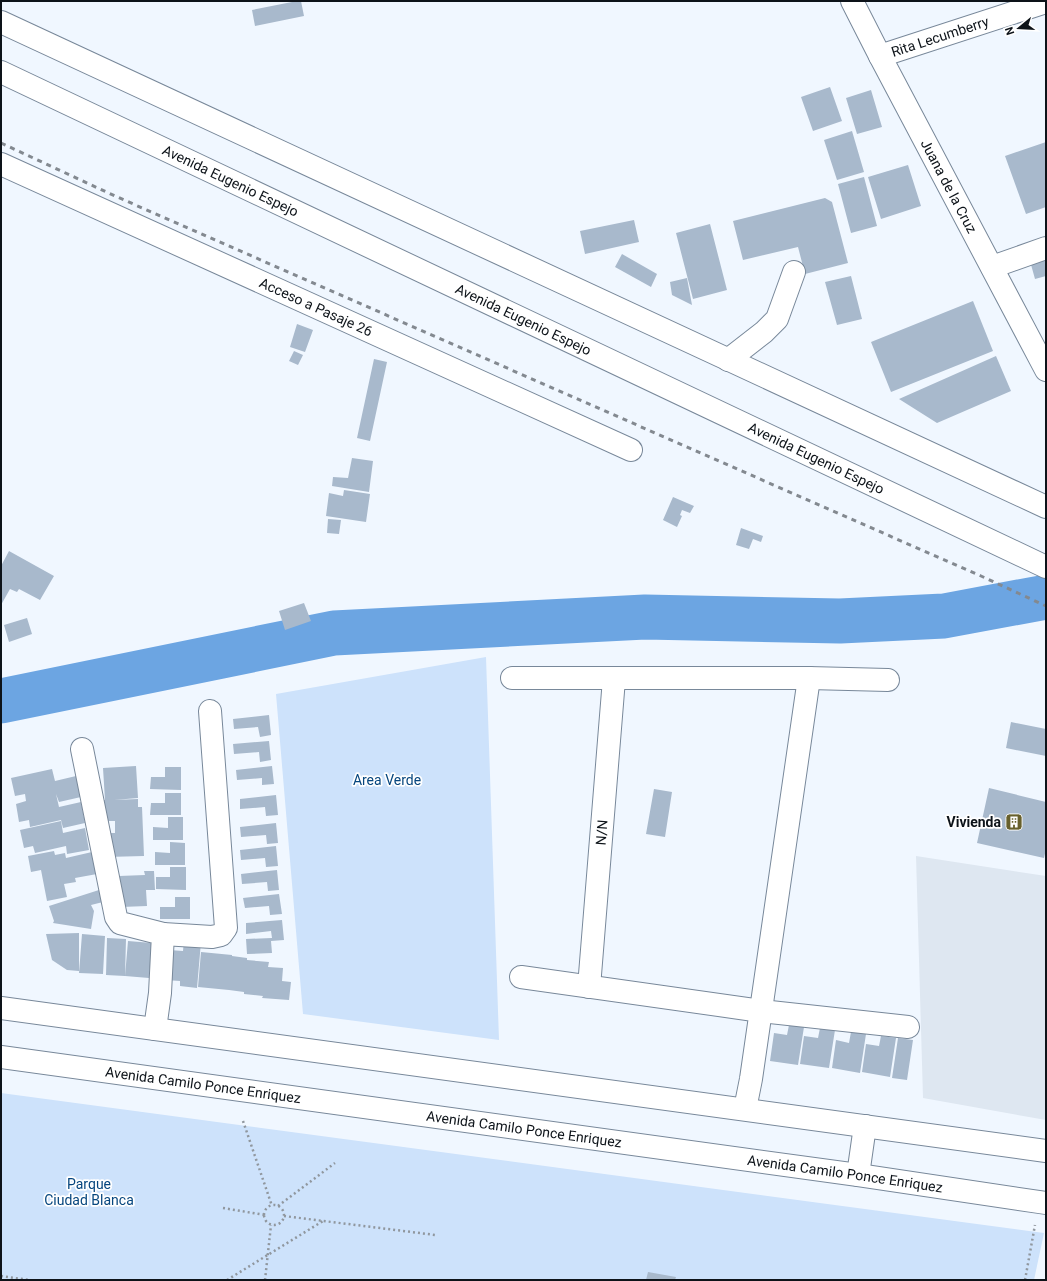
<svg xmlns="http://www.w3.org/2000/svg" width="1047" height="1281" font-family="Roboto,sans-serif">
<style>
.built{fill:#dee7f1}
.green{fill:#cde2fb}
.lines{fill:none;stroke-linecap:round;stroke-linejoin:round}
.river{stroke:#6ca5e2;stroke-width:45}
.building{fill:#a8b9cc}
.minor-casing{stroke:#78889a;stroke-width:24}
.major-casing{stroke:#78889a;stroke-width:24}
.path{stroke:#90979e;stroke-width:2.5;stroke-dasharray:2 3;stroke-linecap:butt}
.minor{stroke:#fff;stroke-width:22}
.major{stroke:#fff;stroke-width:22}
.rail{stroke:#838990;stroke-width:3;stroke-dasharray:5 5;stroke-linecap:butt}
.labels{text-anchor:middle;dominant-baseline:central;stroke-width:3.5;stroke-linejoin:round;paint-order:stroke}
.street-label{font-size:14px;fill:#0d1319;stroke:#fff}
.park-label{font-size:14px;fill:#06467e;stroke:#fff}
.poi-label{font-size:14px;font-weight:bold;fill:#0d1319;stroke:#fff;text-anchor:end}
</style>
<rect width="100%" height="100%" fill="#f0f7ff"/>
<path class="built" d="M 916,856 L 1046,876 L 1046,1120 L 923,1098 Z"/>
<path class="green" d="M 486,657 L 499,1040 L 303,1014 L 276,694 Z
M 1,1093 L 1044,1233 L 1034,1280 L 1,1280 Z"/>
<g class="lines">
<path class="river" d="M 1,701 L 334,633 L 645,617 L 840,621 L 944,616 L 1046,597"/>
</g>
<path class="building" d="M 297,1 L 301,1 L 304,16 L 255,26 L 252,10 Z
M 830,87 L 842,121 L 813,131 L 801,97 Z
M 871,90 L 882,127 L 857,134 L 846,98 Z
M 852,131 L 864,172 L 837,180 L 824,140 Z
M 1046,142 L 1046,207 L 1026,214 L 1005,156 Z
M 908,165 L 921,206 L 881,219 L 868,177 Z
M 864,177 L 877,226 L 851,233 L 838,184 Z
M 825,198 L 832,202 L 848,263 L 805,274 L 798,247 L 743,260 L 733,221 Z
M 634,220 L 639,242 L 585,254 L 580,231 Z
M 710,224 L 727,290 L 693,299 L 676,233 Z
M 622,254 L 657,274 L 651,287 L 615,267 Z
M 1046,256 L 1046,276 L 1035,279 L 1030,261 Z
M 851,276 L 862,319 L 837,325 L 825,282 Z
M 687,278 L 692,305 L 672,295 L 670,282 Z
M 973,301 L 993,351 L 891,392 L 871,342 Z
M 297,324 L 313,330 L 305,352 L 290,347 Z
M 294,351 L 303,355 L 298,365 L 289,361 Z
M 996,356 L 1011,391 L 937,423 L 899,399 Z
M 374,359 L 387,362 L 370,441 L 357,438 Z
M 352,458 L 373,461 L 369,492 L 332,486 L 333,477 L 348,478 Z
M 344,490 L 370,494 L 366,522 L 326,516 L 329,493 L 343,496 Z
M 673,497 L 694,506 L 690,513 L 682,510 L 680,515 L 682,516 L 677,527 L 663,520 Z
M 328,519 L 341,520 L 339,534 L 327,533 Z
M 741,528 L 763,536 L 761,542 L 753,539 L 749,549 L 736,545 Z
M 9,551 L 54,576 L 40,600 L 19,589 L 17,592 L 10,589 L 1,605 L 1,566 Z
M 304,603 L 311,621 L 285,630 L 279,611 Z
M 27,618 L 32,634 L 9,642 L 4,625 Z
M 269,715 L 271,735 L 260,737 L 258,727 L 234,729 L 233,719 Z
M 1011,722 L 1046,729 L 1046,756 L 1006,748 Z
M 269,741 L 271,760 L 260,762 L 259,752 L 234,754 L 233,744 Z
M 136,766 L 138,798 L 114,800 L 138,799 L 138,807 L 142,807 L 144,856 L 106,857 L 106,833 L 115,833 L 115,821 L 104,821 L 103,800 L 105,800 L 103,768 Z
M 272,766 L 274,784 L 262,785 L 262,778 L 237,780 L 236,770 Z
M 165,767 L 181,767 L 181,790 L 150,789 L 151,777 L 165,777 Z
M 52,769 L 55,781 L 76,776 L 81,797 L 59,802 L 56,794 L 59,807 L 81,802 L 85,823 L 63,828 L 61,820 L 30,827 L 29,820 L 19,822 L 16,804 L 26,801 L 25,794 L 15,796 L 11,778 Z
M 989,788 L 1046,802 L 1046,849 L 1044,858 L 977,843 Z
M 654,789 L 672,792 L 665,837 L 646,834 Z
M 165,793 L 181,793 L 181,815 L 150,815 L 151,803 L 165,803 Z
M 276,795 L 278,815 L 266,816 L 265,807 L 240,809 L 240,799 Z
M 168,817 L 183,817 L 183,840 L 153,840 L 153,827 L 168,828 Z
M 61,821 L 63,833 L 85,828 L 89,850 L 67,854 L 66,846 L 35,853 L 33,846 L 24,848 L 20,830 Z
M 276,823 L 278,843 L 267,844 L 266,835 L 241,837 L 240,827 Z
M 170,842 L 185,843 L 185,865 L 155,865 L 155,852 L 170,853 Z
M 276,846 L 278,866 L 266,867 L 265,858 L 241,860 L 240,850 Z
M 54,851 L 55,855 L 65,853 L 66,858 L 92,852 L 97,874 L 75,878 L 76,882 L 64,884 L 67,897 L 47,901 L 41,870 L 31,872 L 28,856 Z
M 170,867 L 186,867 L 186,890 L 156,889 L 156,877 L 170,877 Z
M 277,870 L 279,890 L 268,891 L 267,882 L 242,884 L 241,874 Z
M 144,871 L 154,871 L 155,890 L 146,890 L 147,906 L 121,907 L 119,876 L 145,875 Z
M 99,890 L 103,902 L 91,905 L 94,911 L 91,929 L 53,923 L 54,921 L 49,906 Z
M 279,894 L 282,914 L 270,915 L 269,906 L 245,908 L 243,898 Z
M 175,897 L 190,897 L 190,919 L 160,919 L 160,907 L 175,907 Z
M 282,920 L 284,940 L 271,941 L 272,953 L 247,954 L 246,939 L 272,938 L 271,931 L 246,934 L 246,923 Z
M 79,933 L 79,971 L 67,970 L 52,960 L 46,934 Z
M 82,934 L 105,936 L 103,974 L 79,973 Z
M 107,938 L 126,939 L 125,976 L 106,975 Z
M 184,940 L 201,942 L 197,988 L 180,986 L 180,981 L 166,980 L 169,950 L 183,951 Z
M 128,941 L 152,943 L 149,978 L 125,976 Z
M 201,952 L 232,955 L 232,956 L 247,958 L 247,960 L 269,962 L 268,967 L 283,968 L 282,981 L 291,982 L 289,1000 L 262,998 L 263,996 L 244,994 L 244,992 L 229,990 L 198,987 Z
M 789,1025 L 804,1027 L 798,1065 L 770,1061 L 774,1033 L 787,1035 Z
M 820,1028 L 835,1030 L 829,1068 L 800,1064 L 804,1036 L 818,1038 Z
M 851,1032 L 866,1034 L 860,1073 L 832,1068 L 836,1040 L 849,1043 Z
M 881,1036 L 896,1038 L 890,1077 L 862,1072 L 866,1044 L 879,1046 Z
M 898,1038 L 913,1040 L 907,1080 L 892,1078 Z
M 648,1272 L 676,1277 L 675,1280 L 646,1280 Z"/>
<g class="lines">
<g class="minor-casing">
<g id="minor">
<path id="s1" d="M 852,1 L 880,56 L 1046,370"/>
<path id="s2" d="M 880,56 L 1046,2"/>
<path id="s3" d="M 1,164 L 631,450"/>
<path d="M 992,267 L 1046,248"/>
<path d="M 728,360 L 764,332 L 777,319 L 794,272"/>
<path d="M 512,678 L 809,678 L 888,680"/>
<path d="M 82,749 L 116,917 L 120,923 L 163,934 L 160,993 L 155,1029"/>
<path d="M 163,934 L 212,937 L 221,935 L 226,928 L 210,711"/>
<path d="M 521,977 L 761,1011 L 908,1027"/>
<path id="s4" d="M 589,987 L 614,679"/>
<path d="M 745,1109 L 751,1079 L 809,678"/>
</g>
</g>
<g class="major-casing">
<g id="major">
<path d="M 1,22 L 1046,507"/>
<path id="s5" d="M 1,72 L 1046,567"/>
<path d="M 1,1008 L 1046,1151"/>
<path id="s6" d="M 1,1057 L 858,1175 L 1046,1203"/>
<path d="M 858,1175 L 865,1126"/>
</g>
</g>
<path class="path" d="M 243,1121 L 272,1206
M264 1215a10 10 0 1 1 20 0a10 10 0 1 1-20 0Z
M 278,1206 L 335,1163
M 223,1208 L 265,1215
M 284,1216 L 435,1235
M 1,1276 L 29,1280
M 227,1280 L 323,1221
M 265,1280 L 271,1225
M 1025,1280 L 1035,1225"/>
<use href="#minor" class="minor"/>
<use href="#major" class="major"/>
<path class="rail" d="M 1,143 L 115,196 L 981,576 L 1046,606"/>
</g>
<defs>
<g id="building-square" transform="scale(0.9)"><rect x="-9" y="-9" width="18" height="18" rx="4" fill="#67602c" stroke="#fff"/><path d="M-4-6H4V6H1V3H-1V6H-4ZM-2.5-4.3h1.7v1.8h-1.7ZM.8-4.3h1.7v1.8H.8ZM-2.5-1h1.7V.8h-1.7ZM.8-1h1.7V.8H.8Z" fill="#fff"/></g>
</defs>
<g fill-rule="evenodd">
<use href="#building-square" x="1014" y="822"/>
</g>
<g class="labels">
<g class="street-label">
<text stroke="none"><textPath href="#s2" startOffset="63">Rita Lecumberry</textPath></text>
<text stroke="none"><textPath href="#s5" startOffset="254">Avenida Eugenio Espejo</textPath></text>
<text stroke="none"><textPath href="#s1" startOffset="209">Juana de la Cruz</textPath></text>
<text stroke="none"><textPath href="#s3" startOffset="346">Acceso a Pasaje 26</textPath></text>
<text stroke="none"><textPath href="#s5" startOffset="578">Avenida Eugenio Espejo</textPath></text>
<text stroke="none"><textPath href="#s5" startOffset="902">Avenida Eugenio Espejo</textPath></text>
<text stroke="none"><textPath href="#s4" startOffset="155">N/N</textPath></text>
<text stroke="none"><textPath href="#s6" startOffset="204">Avenida Camilo Ponce Enriquez</textPath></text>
<text stroke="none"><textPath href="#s6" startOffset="528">Avenida Camilo Ponce Enriquez</textPath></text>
<text stroke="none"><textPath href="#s6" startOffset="852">Avenida Camilo Ponce Enriquez</textPath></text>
</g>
<g class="park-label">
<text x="387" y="780">Area Verde</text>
<text x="89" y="1184">Parque<tspan x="89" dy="16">Ciudad Blanca</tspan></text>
</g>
<g class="poi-label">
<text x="1001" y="822">Vivienda</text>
</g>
</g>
<rect width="1047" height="1281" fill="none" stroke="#0d1319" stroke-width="4"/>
<g transform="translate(1019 28) rotate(252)" stroke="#ffffff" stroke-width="3" paint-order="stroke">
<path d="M0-3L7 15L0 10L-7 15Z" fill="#0d1319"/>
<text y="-6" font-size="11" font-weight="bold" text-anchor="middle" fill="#0d1319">N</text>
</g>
</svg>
